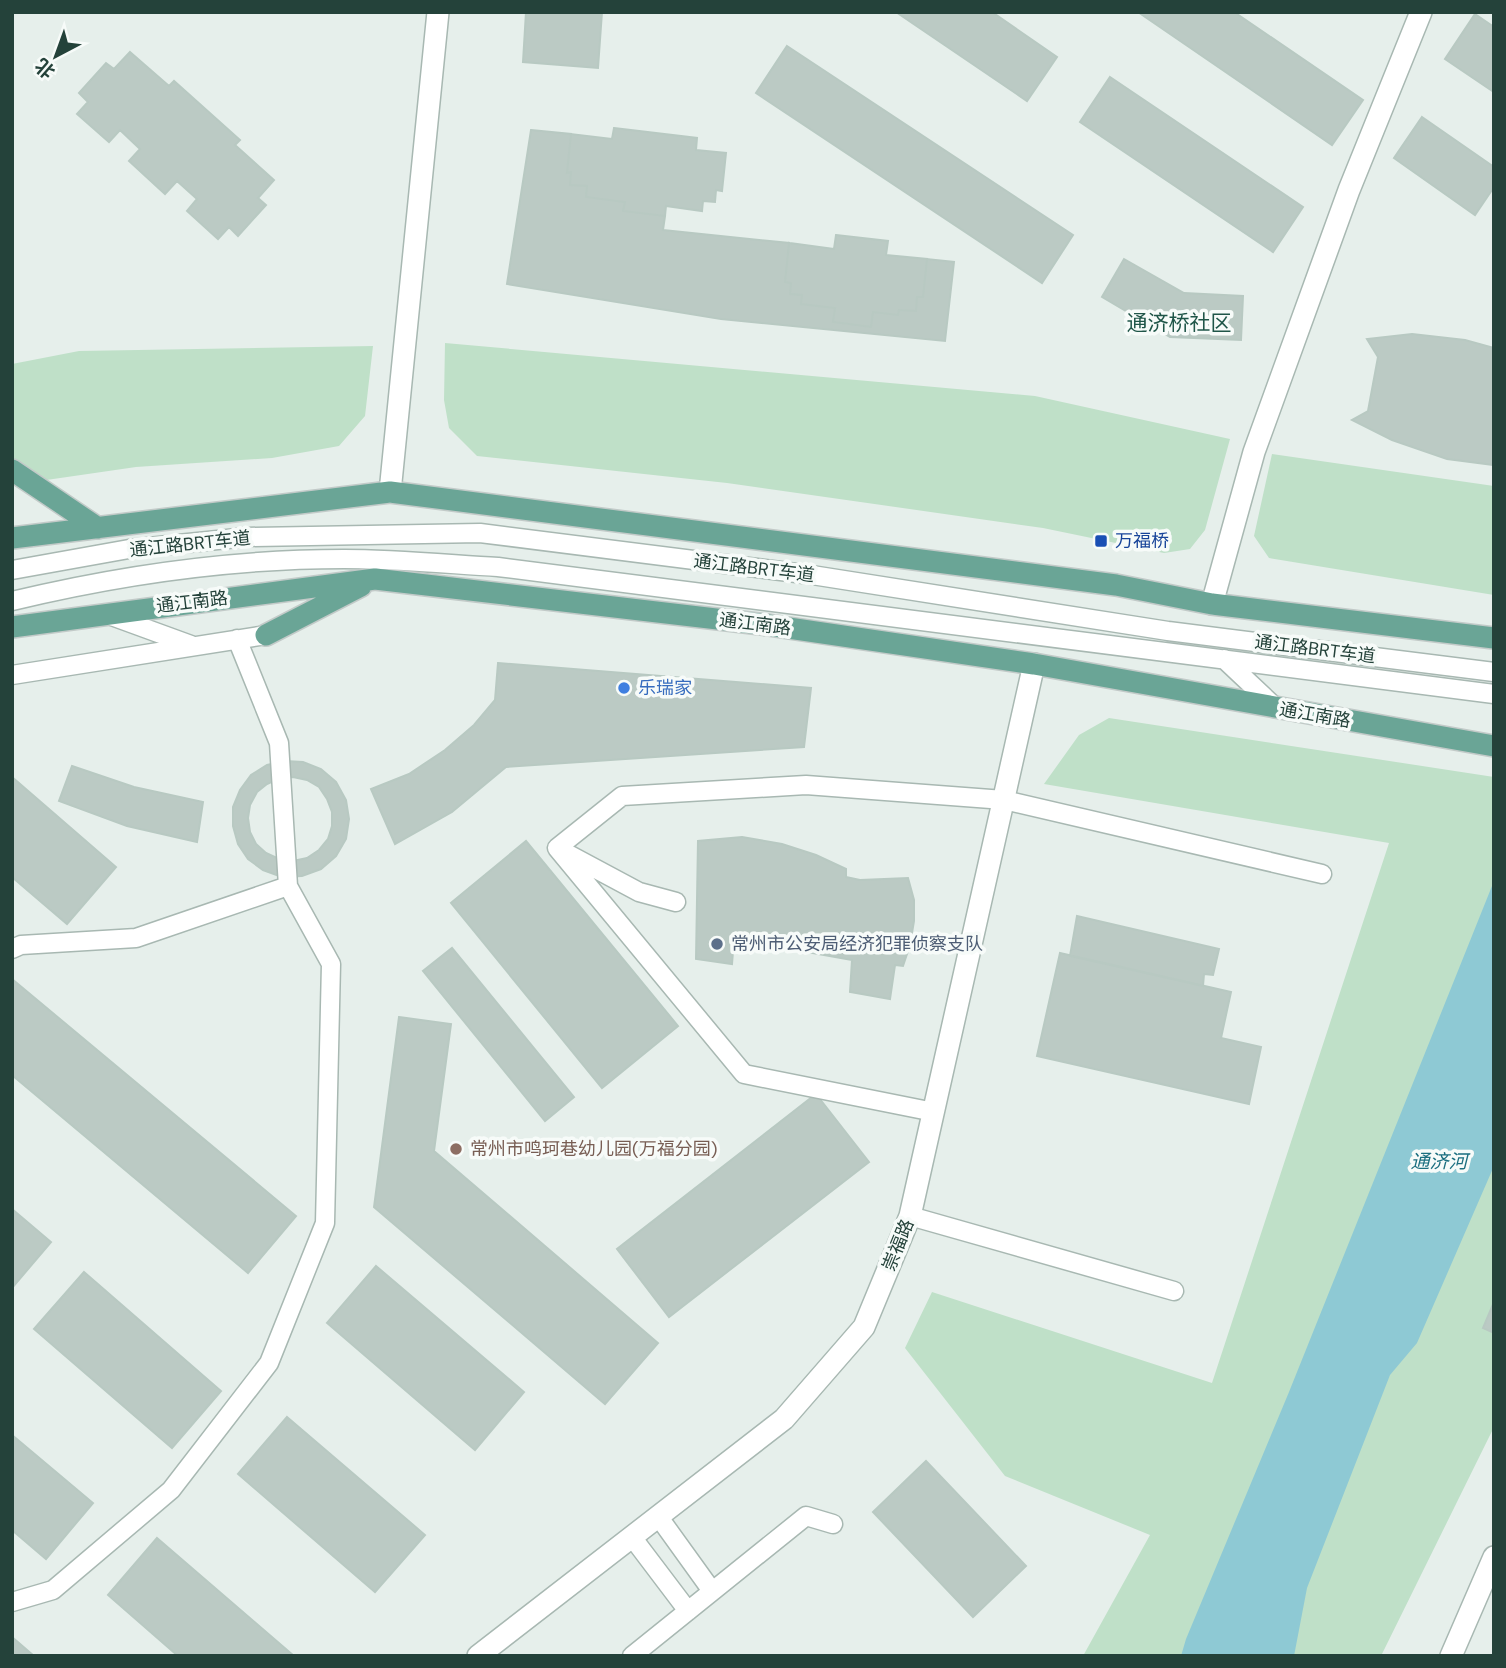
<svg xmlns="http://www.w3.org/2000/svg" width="1506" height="1668" font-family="'DM Sans','Noto Sans SC',sans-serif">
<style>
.green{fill:#bfe0c8}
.water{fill:#8ec9d4}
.building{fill:#bbcac4;stroke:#b8c9c2;stroke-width:2;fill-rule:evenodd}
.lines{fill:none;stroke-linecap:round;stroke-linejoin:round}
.service-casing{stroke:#a8b8b2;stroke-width:21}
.minor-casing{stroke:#a8b8b2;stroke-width:24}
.tertiary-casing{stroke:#a8b8b2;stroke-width:24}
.primary-casing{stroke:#c2cac8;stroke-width:24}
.service{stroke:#fff;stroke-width:18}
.minor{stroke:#fff;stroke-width:21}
.tertiary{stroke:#fff;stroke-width:21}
.primary{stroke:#6aa596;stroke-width:21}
.transit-dot{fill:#1a4fb4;stroke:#f7fbf9;stroke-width:2.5}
.shop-dot{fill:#3f7fe0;stroke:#f7fbf9;stroke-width:2.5}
.service-dot{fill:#5c6f8a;stroke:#f7fbf9;stroke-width:2.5}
.education-dot{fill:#8d6e63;stroke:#f7fbf9;stroke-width:2.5}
.labels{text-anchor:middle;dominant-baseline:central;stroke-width:7;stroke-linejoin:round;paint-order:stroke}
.transit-label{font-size:18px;fill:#164399;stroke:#f7fbf9;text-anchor:start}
.street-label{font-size:18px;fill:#24423a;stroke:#f7fbf9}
.shop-label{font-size:18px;fill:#366cbe;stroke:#f7fbf9;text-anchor:start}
.service-label{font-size:18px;fill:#4e5e75;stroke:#f7fbf9;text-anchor:start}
.education-label{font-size:18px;fill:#785e54;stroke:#f7fbf9;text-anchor:start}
.water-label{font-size:19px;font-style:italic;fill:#1c6f80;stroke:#f7fbf9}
.quarter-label{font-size:21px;fill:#1f5548;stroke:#f7fbf9}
</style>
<rect width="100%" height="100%" fill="#e6efeb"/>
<path class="green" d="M 445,343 L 1035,396 L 1230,439 L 1205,530 L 1190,549 L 1164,553 L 1043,528 L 727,483 L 477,456 L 449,428 L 444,400 Z
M 373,346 L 365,416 L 339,446 L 272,458 L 136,467 L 12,485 L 12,364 L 79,351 Z
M 1272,454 L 1494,486 L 1494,595 L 1269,558 L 1254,536 Z
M 1109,718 L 1494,777 L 1494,1427 L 1381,1656 L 1083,1656 L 1150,1535 L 1005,1476 L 905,1348 L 932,1292 L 1212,1383 L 1389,843 L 1044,784 L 1079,735 Z"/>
<path class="water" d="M 1494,881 L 1494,1166 L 1417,1343 L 1390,1375 L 1307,1588 L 1294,1656 L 1181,1656 L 1186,1639 L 1289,1392 Z"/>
<path class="building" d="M 526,12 L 602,12 L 598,68 L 523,62 Z
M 896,12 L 992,12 L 1057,57 L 1027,101 Z
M 1138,12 L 1234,12 L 1363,100 L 1332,145 Z
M 1475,14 L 1494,27 L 1494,92 L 1445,59 Z
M 787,46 L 1073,235 L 1042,283 L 756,93 Z
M 130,52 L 169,86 L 174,81 L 240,140 L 235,145 L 274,180 L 258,198 L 266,205 L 238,236 L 229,227 L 218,239 L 187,211 L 197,199 L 177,181 L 165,194 L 129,161 L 140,149 L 120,130 L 109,142 L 77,114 L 88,102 L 79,93 L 106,63 L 114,69 Z
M 1110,77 L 1303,207 L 1273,252 L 1080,122 Z
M 1422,117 L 1494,167 L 1494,187 L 1475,215 L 1394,158 Z
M 614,128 L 697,138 L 696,150 L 726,153 L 722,191 L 716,190 L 715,202 L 703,201 L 702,211 L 666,206 L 665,216 L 623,211 L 625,202 L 586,197 L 587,186 L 570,185 L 571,172 L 567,173 L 571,134 L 612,139 Z
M 531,130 L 571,134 L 567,173 L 571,172 L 570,185 L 587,186 L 586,197 L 625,202 L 623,211 L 665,216 L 663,230 L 789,243 L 785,282 L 791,283 L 790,294 L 802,295 L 801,304 L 835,308 L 833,322 L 871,327 L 873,312 L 898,315 L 899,310 L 916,311 L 917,297 L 923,297 L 927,259 L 954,262 L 945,341 L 721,319 L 507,284 Z
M 836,235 L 888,241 L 886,255 L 927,259 L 923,297 L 917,297 L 916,311 L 899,310 L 898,315 L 873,312 L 871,327 L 833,322 L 835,308 L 801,304 L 802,295 L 790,294 L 791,283 L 785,282 L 789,243 L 834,249 Z
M 1124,259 L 1184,293 L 1243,296 L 1241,340 L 1170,337 L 1102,297 Z
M 1412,334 L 1465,340 L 1494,348 L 1494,465 L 1447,459 L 1392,440 L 1352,420 L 1368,411 L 1378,357 L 1367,339 Z
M 498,663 L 811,688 L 804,747 L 506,767 L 452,812 L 395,844 L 371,789 L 409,774 L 445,750 L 474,725 L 495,700 Z
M 285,761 L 303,762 L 321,769 L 336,782 L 346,800 L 349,819 L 346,839 L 336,856 L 321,869 L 302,876 L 282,877 L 263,870 L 248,859 L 238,844 L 233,826 L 233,807 L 240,790 L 251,775 L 267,765 ZM 293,777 L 307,780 L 319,787 L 327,799 L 332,812 L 332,826 L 328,839 L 319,850 L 307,858 L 293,861 L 279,859 L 266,853 L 256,844 L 250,832 L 248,818 L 250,805 L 257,792 L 267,784 L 280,778 Z
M 72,766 L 134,787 L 203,802 L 197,842 L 127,826 L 59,801 Z
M 12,777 L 116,867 L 67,924 L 12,877 Z
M 742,837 L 782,844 L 816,855 L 846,869 L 846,877 L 860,880 L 908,878 L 914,900 L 914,921 L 910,945 L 903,966 L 895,965 L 890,999 L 850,992 L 852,960 L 734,939 L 732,964 L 696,959 L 698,841 Z
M 526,841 L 678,1026 L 602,1088 L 451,903 Z
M 1077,916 L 1219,949 L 1213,975 L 1204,974 L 1203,986 L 1070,956 Z
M 452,948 L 574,1097 L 545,1121 L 423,971 Z
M 1060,953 L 1231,992 L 1221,1038 L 1261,1047 L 1249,1104 L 1037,1056 Z
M 12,979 L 296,1216 L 248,1273 L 12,1075 Z
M 399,1017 L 451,1024 L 434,1151 L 658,1343 L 605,1404 L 374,1207 Z
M 816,1094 L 869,1162 L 669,1317 L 617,1249 Z
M 12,1209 L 51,1242 L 12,1288 Z
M 376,1266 L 524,1392 L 475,1450 L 327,1323 Z
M 84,1272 L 221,1391 L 172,1448 L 34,1329 Z
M 1494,1302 L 1494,1333 L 1483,1328 Z
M 287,1417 L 425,1535 L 375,1592 L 238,1474 Z
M 12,1435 L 93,1503 L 46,1559 L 12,1530 Z
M 926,1461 L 1026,1566 L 973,1617 L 873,1512 Z
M 157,1538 L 294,1656 L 178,1656 L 108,1595 Z
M 12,1637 L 34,1656 L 12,1656 Z"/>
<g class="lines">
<g class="service-casing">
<path id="service" d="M 12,570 L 129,549 L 247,537 L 480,533 L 812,575 L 1168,631 L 1494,672
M 12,601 C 120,575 233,559 344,559 C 395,559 447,564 498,567 L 1494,694
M 106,614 L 191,645
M 1224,659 L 1276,708
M 12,675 L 266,635
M 568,854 L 639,892 L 676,902
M 12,949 L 21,945 L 136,938 L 288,886
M 934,1112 L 744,1074 L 557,848 L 622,796 L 806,785 L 1004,800 L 1322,874
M 910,1216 L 1174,1291
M 658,1516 L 712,1591
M 632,1537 L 688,1611
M 12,1602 L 53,1590 L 171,1490 L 269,1363 L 325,1223 L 331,964 L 288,886 L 279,743 L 237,639
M 632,1656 L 806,1516 L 833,1524"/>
</g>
<g class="minor-casing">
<path id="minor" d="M 390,492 L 438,12
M 1212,604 L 1254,452 L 1349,190 L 1421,12
M 478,1656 L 784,1419 L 864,1327 L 910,1216 L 1034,664"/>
</g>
<g class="tertiary-casing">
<path id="tertiary" d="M 1451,1656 L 1494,1557"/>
</g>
<g class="primary-casing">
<path id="primary" d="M 12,470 L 98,528
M 12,538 L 390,492 L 1116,585 L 1212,604 L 1494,638
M 12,627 L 375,579 L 768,625 L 1034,664 L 1494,746
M 266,635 L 361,586"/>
</g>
<use href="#service" class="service"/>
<use href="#minor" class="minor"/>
<use href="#tertiary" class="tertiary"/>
<use href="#primary" class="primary"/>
</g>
<rect class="transit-dot" x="1094" y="534" width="14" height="14" rx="3.5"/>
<circle class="shop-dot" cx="624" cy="688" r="7"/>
<circle class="service-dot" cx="717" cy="944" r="7"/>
<circle class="education-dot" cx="456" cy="1149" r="7"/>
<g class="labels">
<g class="transit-label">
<text x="1115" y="541">万福桥</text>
</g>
<g class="street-label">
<text transform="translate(190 544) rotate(-6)">通江路BRT车道</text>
<text transform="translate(754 568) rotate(7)">通江路BRT车道</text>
<text transform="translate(192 602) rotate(-7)">通江南路</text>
<text transform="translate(755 624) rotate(7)">通江南路</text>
<text transform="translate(1315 649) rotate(7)">通江路BRT车道</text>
<text transform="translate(1315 715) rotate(10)">通江南路</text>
<text transform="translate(898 1245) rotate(-68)">崇福路</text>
</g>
<g class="shop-label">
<text x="638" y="688">乐瑞家</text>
</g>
<g class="service-label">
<text x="731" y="944">常州市公安局经济犯罪侦察支队</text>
</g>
<g class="education-label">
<text x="470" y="1149">常州市鸣珂巷幼儿园(万福分园)</text>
</g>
<g class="water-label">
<text x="1439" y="1161">通济河</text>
</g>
<g class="quarter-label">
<text x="1179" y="323">通济桥社区</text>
</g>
</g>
<rect width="1506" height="1668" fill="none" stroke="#24423a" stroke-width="28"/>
<g transform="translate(56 56) rotate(221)" stroke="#f7fbf9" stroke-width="5" paint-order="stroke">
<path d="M0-5L12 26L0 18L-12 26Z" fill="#24423a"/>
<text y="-10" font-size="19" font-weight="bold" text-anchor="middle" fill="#24423a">北</text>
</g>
</svg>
